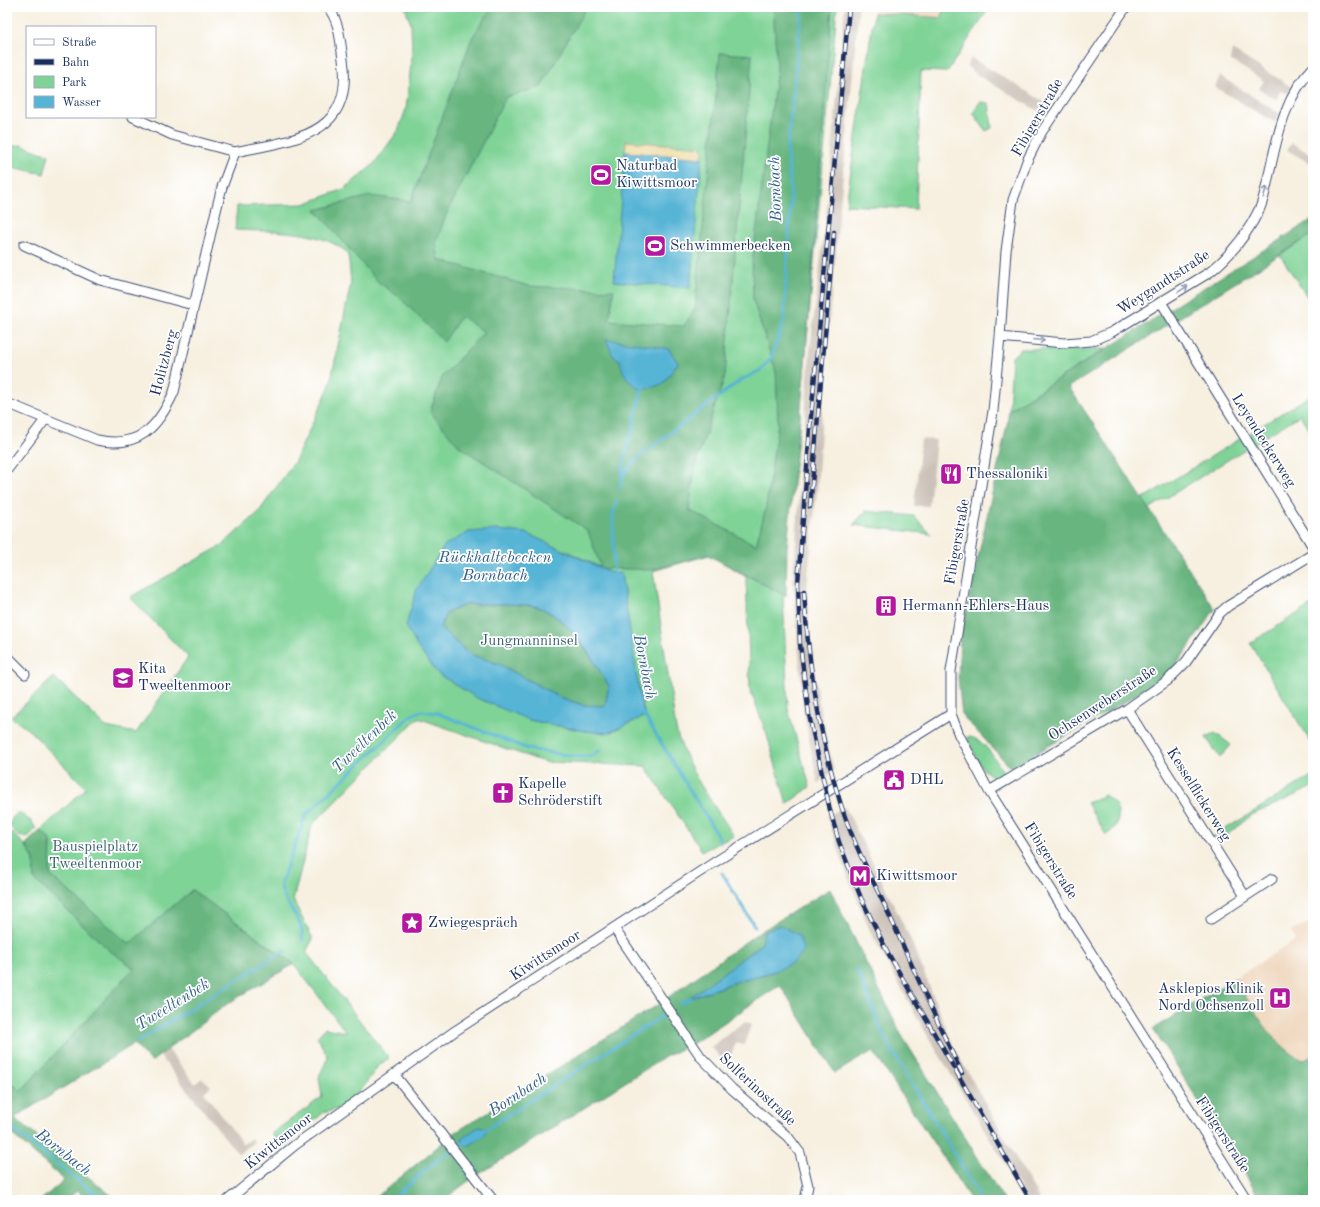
<svg xmlns="http://www.w3.org/2000/svg" width="1320" height="1207" font-family="'Old Standard TT',serif">
<style>
.built{fill:#eed6bb}
.industrial{fill:#ccc2b9}
.green{fill:#7fd396;stroke:#4d817a;fill-rule:evenodd}
.forest{fill:#67b57f;stroke:#41726e;fill-rule:evenodd}
.sand{fill:#eeda9e;stroke:#84847e}
.water{fill:#56b4d5;stroke:#38729a;fill-rule:evenodd}
.lines{fill:none;stroke-linecap:round;stroke-linejoin:round}
.stream{stroke:#56b4d5;stroke-width:3}
.minor-casing{stroke:#3c4c72;stroke-width:11}
.minor{stroke:#fff;stroke-width:9}
.rail-casing{stroke:#1b2f5e;stroke-width:4.5}
.rail{stroke:#fff;stroke-width:3;stroke-dasharray:9;stroke-linecap:butt}
.oneway{stroke:#8d97ae}
.labels{text-anchor:middle;dominant-baseline:central;stroke-width:3.5;stroke-linejoin:round;paint-order:stroke}
.street-label{font-size:15px;fill:#1b2f5e;stroke:#fff}
.poi-label{font-size:15px;fill:#1b2f5e;stroke:#fff;text-anchor:start}
.park-label{font-size:15px;fill:#39606f;stroke:#fff}
.water-label{font-size:16px;font-style:italic;fill:#305e88;stroke:#fff}
</style>
<rect width="100%" height="100%" fill="#fff"/>
<filter id="ink" filterUnits="userSpaceOnUse"><feTurbulence type="fractalNoise" baseFrequency=".025" numOctaves="2"/><feDisplacementMap in="SourceGraphic" scale="8" xChannelSelector="R" yChannelSelector="G"/><feConvolveMatrix kernelMatrix="1 2 1 2 8 2 1 2 1" color-interpolation-filters="sRGB"/></filter>
<filter id="wash" filterUnits="userSpaceOnUse"><feTurbulence type="fractalNoise" baseFrequency=".012" numOctaves="4" result="noise"/><feDisplacementMap in="SourceGraphic" scale="16" xChannelSelector="R" yChannelSelector="G"/><feGaussianBlur stdDeviation="0.9" result="paint"/><feColorMatrix in="noise" values="0 0 0 0 0 0 0 0 0 0 0 0 0 0 0 0 0 1.4 0 .05"/><feComposite in="paint" operator="in"/></filter>
<g filter="url(#wash)">
<rect width="100%" height="100%" fill="#f7f0e0"/>
<path class="built" d="M 875,7 L 943,7 L 942,18 L 874,13 Z
M 1313,921 L 1313,1055 L 1302,1061 L 1287,1052 L 1278,1044 L 1258,1018 L 1235,978 L 1296,940 L 1291,931 Z"/>
<path class="industrial" d="M 845,7 L 859,7 L 826,354 L 817,491 L 807,587 L 810,642 L 822,721 L 834,770 L 818,783 L 804,715 L 793,582 L 810,349 L 827,208 Z
M 1232,50 L 1293,88 L 1290,94 L 1280,91 L 1276,100 L 1259,89 L 1264,81 L 1230,60 Z
M 971,58 L 1000,75 L 1052,107 L 1048,113 L 1040,108 L 1038,111 L 974,73 L 967,66 Z
M 1220,76 L 1279,113 L 1276,121 L 1265,117 L 1215,87 Z
M 1292,143 L 1313,156 L 1313,165 L 1287,150 Z
M 921,439 L 936,440 L 929,506 L 914,506 Z
M 845,807 L 910,938 L 954,1048 L 1040,1200 L 1027,1200 L 920,1023 L 870,931 L 847,875 L 827,816 Z
M 745,1021 L 751,1025 L 744,1045 L 736,1043 L 727,1064 L 711,1047 Z
M 168,1049 L 195,1084 L 202,1078 L 211,1086 L 204,1092 L 243,1144 L 251,1138 L 254,1142 L 239,1154 L 234,1149 L 160,1056 Z"/>
<path class="green" d="M 405,7 L 837,7 L 799,429 L 782,570 L 788,709 L 810,787 L 787,804 L 767,735 L 750,689 L 746,576 L 709,555 L 653,571 L 676,729 C 686,768 712,802 734,836 L 702,851 L 645,766 L 544,762 L 418,718 L 312,825 L 293,900 L 313,939 L 306,952 L 389,1058 L 378,1066 L 364,1086 L 341,1108 L 323,1113 L 284,1147 L 271,1134 L 322,1097 L 319,1077 L 328,1057 L 317,1037 L 325,1028 L 346,1032 L 294,964 L 192,890 L 129,945 L 50,875 L 51,841 L 41,830 L 86,788 L 31,732 L 11,717 L 54,677 L 106,727 L 136,733 L 188,657 L 130,597 L 221,546 L 258,513 L 295,461 L 330,385 L 351,282 L 348,253 C 318,228 272,232 235,230 L 237,206 L 304,204 L 344,189 L 373,165 L 398,131 L 406,109 L 412,54 L 411,25 ZM 565,550 L 614,574 L 645,716 L 608,733 L 585,731 L 529,720 L 416,591 Z
M 943,7 L 990,7 L 947,72 L 921,71 L 916,209 L 846,205 L 874,13 L 942,18 Z
M 980,102 L 989,103 L 992,128 L 986,131 L 973,113 Z
M 21,145 L 49,155 L 44,174 L 7,166 L 7,147 Z
M 1313,234 L 1313,306 L 1280,255 Z
M 1021,349 L 1105,349 L 1009,410 L 1012,357 Z
M 1313,394 L 1313,435 L 1300,415 L 1149,509 L 1142,499 Z
M 866,511 L 914,516 L 931,534 L 853,525 Z
M 1313,604 L 1313,746 L 1250,643 Z
M 1215,733 L 1231,745 L 1220,758 L 1206,737 Z
M 967,737 C 983,736 996,761 1004,773 L 1002,778 C 981,778 975,753 967,737 Z
M 1313,775 L 1313,787 L 1252,815 L 1218,842 L 1214,836 Z
M 1105,795 C 1108,798 1113,801 1115,804 C 1122,816 1117,829 1106,835 L 1087,803 Z
M 20,813 L 32,822 L 36,829 L 27,838 L 19,836 L 10,827 C 11,819 12,816 20,813 Z
M 7,828 L 25,845 L 34,859 L 34,879 L 109,950 L 135,968 L 21,1091 L 7,1079 Z"/>
<path class="forest" d="M 492,7 L 583,7 L 584,11 L 541,87 L 506,97 L 447,213 L 436,242 L 439,260 L 529,286 L 614,290 L 609,320 L 684,326 L 695,309 L 720,53 L 752,55 L 725,376 L 695,466 L 689,510 L 756,545 L 766,507 L 778,422 L 776,372 L 753,300 L 752,263 L 777,68 L 773,7 L 832,7 L 804,375 L 787,546 L 786,596 L 708,555 L 652,570 L 601,568 L 588,531 L 459,446 L 430,412 L 442,377 L 484,332 L 461,316 L 444,342 L 398,296 L 378,282 L 316,210 L 370,196 L 411,201 L 472,38 Z
M 1313,219 L 1313,234 L 1069,387 L 1215,609 L 1173,670 L 1131,698 L 1011,768 L 962,715 L 958,678 L 960,640 L 1007,425 L 1009,410 Z
M 467,604 C 480,605 529,603 538,607 C 572,621 590,656 609,686 L 605,706 L 583,705 L 559,697 L 499,664 L 469,654 L 440,628 L 446,613 Z
M 41,830 L 51,841 L 50,875 L 129,944 L 192,890 L 294,964 L 227,1004 L 151,1062 L 134,1044 L 14,1118 L 117,1200 L 88,1200 L 77,1191 L 66,1200 L 41,1200 L 64,1180 L 7,1130 L 7,1079 L 21,1091 L 134,968 L 109,950 L 34,879 L 34,859 L 25,845 Z
M 830,889 L 902,1036 L 1004,1200 L 971,1200 L 873,1051 L 835,1073 L 780,985 L 695,1042 L 665,1057 L 470,1180 L 443,1200 L 373,1200 L 453,1134 L 656,1006 L 755,935 ZM 762,944 L 776,971 L 741,980 L 690,998 Z
M 1235,978 C 1253,1009 1270,1042 1302,1060 L 1313,1055 L 1313,1200 L 1261,1200 L 1153,1029 Z"/>
<path class="sand" d="M 626,141 L 703,147 L 702,158 L 625,152 Z"/>
<path class="water" d="M 625,152 L 702,158 L 690,288 L 614,281 Z
M 606,339 C 627,343 648,344 669,349 L 678,363 L 663,384 L 642,390 C 628,382 623,376 620,360 L 613,356 Z
M 496,530 L 526,533 L 614,574 L 621,573 L 641,702 L 645,716 L 608,733 L 585,731 L 529,720 L 477,698 L 438,674 L 418,648 L 406,626 L 416,591 L 445,545 L 469,532 ZM 467,604 C 480,604 529,603 538,607 C 572,620 590,656 609,686 L 605,706 L 583,705 L 559,697 L 499,664 L 469,654 L 440,628 L 446,613 Z
M 780,925 L 799,935 L 804,951 L 793,963 L 776,971 L 741,980 L 688,999 L 762,944 L 764,932 Z
M 480,1126 L 487,1129 L 484,1136 L 467,1147 L 461,1139 Z"/>
<g class="lines">
<path class="stream" d="M 622,479 L 622,470 L 642,390
M 620,487 L 625,472 L 637,458 L 741,380 L 761,370 L 771,358 L 784,321 L 791,197 L 787,151 L 802,7
M 614,577 L 613,514 L 617,500
M 643,713 L 721,841
M 722,873 L 755,927
M 302,940 C 306,918 280,904 281,883 L 306,815 L 410,716 L 421,711 L 437,713 L 528,749 L 579,757 L 591,756 L 601,750
M 857,969 L 883,1035 L 982,1200
M 680,1004 L 691,998
M 137,1042 L 284,951
M 7,1125 L 103,1200
M 485,1130 L 662,1016
M 391,1200 L 435,1162 L 467,1141"/>
</g>
</g>
<g filter="url(#ink)">
<g class="lines">
<g class="minor-casing">
<path id="minor" d="M 1126,7 L 1041,133 L 1027,161 L 1013,200 L 1006,251 L 1000,337 L 993,411 L 951,671 L 951,714 L 959,735 L 989,791 L 1247,1200
M 133,117 L 172,135 L 235,152
M 24,245 L 100,280 L 193,305
M 1161,302 L 1313,547
M 1000,337 L 1064,343 L 1091,341 L 1112,332 L 1210,272 C 1231,255 1248,233 1260,208 C 1265,196 1267,182 1270,170 C 1278,133 1286,95 1313,68
M 7,403 L 97,440 C 139,449 158,427 174,392 L 215,215 L 222,187 L 235,152 C 292,140 355,137 343,59 C 340,40 340,23 328,7
M 7,470 L 45,420
M 7,656 L 25,674
M 1127,709 L 1245,896
M 989,791 L 1127,709 L 1167,681 L 1186,662 L 1220,613 L 1228,606 L 1313,554
M 1211,919 L 1272,879
M 614,928 L 701,1057 L 732,1089 L 788,1137 L 800,1153 L 808,1186 L 805,1200
M 394,1074 L 493,1200
M 228,1200 L 295,1145 L 455,1031 L 715,862 L 951,714"/>
</g>
<use href="#minor" class="minor"/>
<g class="rail-casing">
<path id="rail" d="M 849,7 L 810,428 L 798,583 L 800,644 L 809,715 L 830,810 L 839,842 L 861,898 L 888,953 L 1030,1200
M 810,507 L 834,232
M 804,591 C 808,664 819,735 841,805 C 853,844 875,884 892,921 C 915,972 937,1023 962,1073"/>
</g>
<use href="#rail" class="rail"/>
</g>
<defs><path id="oneway-shaft" d="M-6 0H5M1.5-3L5.5 0L1.5 3" fill="none" stroke-width="1.6" stroke-linecap="round" stroke-linejoin="round"/></defs>
<g class="oneway">
<use href="#oneway-shaft" transform="translate(1265 192) rotate(-74)"/>
<use href="#oneway-shaft" transform="translate(1183 289) rotate(-32)"/>
<use href="#oneway-shaft" transform="translate(1039 340) rotate(5)"/>
</g>
</g>
<defs>
<g id="stadium-square" transform="scale(1.15)"><rect x="-9" y="-9" width="18" height="18" rx="4" fill="#b5179e" stroke="#fff"/><path d="M0-5a6.5 5 0 1 0 0 10a6.5 5 0 1 0 0-10ZM-3.5-1.8h7v3.6h-7Z" fill="#fff"/></g>
<g id="restaurant-square" transform="scale(1.15)"><rect x="-9" y="-9" width="18" height="18" rx="4" fill="#b5179e" stroke="#fff"/><path d="M-5-6h1v4h1v-4h1v4h1v-4h1v5L-1.5 .5V6h-2V.5L-5-1ZM5-6V6H3V1.5H1.5Q1.5-4 5-6Z" fill="#fff"/></g>
<g id="building-square" transform="scale(1.15)"><rect x="-9" y="-9" width="18" height="18" rx="4" fill="#b5179e" stroke="#fff"/><path d="M-4-6H4V6H1V3H-1V6H-4ZM-2.5-4.3h1.7v1.8h-1.7ZM.8-4.3h1.7v1.8H.8ZM-2.5-1h1.7V.8h-1.7ZM.8-1h1.7V.8H.8Z" fill="#fff"/></g>
<g id="school-square" transform="scale(1.15)"><rect x="-9" y="-9" width="18" height="18" rx="4" fill="#b5179e" stroke="#fff"/><path d="M0-5L7-2L0 1L-7-2ZM-4 1L0 2.5L4 1V4Q0 6-4 4Z" fill="#fff"/></g>
<g id="civic-square" transform="scale(1.15)"><rect x="-9" y="-9" width="18" height="18" rx="4" fill="#b5179e" stroke="#fff"/><path d="M-.6-6.5H3V-4.5H.6V-3L4-1V1h2V6H-6V1h2V-1L-.6-3ZM-1.2 2.5V6h2.4V2.5Z" fill="#fff"/></g>
<g id="church-square" transform="scale(1.15)"><rect x="-9" y="-9" width="18" height="18" rx="4" fill="#b5179e" stroke="#fff"/><path d="M-1.2-6h2.4v3.5h3.3v2.4h-3.3V6h-2.4V-.1h-3.3v-2.4h3.3Z" fill="#fff"/></g>
<g id="metro-square" transform="scale(1.15)"><rect x="-9" y="-9" width="18" height="18" rx="4" fill="#b5179e" stroke="#fff"/><path d="M-5.5 5V-5H-3L0 0L3-5H5.5V5H3V-.5L0 4L-3-.5V5Z" fill="#fff"/></g>
<g id="sight-square" transform="scale(1.15)"><rect x="-9" y="-9" width="18" height="18" rx="4" fill="#b5179e" stroke="#fff"/><path d="M0-6L1.8-2.2L6-1.7L2.9 1.2L3.7 5.4L0 3.3L-3.7 5.4L-2.9 1.2L-6-1.7L-1.8-2.2Z" fill="#fff"/></g>
<g id="hospital-square" transform="scale(1.15)"><rect x="-9" y="-9" width="18" height="18" rx="4" fill="#b5179e" stroke="#fff"/><path d="M-5-5h3v3.5h4V-5h3V5h-3V1.5h-4V5h-3Z" fill="#fff"/></g>
</defs>
<g fill-rule="evenodd">
<use href="#stadium-square" x="601" y="175"/>
<use href="#stadium-square" x="655" y="246"/>
<use href="#restaurant-square" x="951" y="474"/>
<use href="#building-square" x="886" y="606"/>
<use href="#school-square" x="123" y="678"/>
<use href="#civic-square" x="894" y="780"/>
<use href="#church-square" x="503" y="793"/>
<use href="#metro-square" x="860" y="876"/>
<use href="#sight-square" x="412" y="923"/>
<use href="#hospital-square" x="1280" y="998"/>
</g>
<g class="labels">
<g class="street-label">
<text transform="translate(1038 118) rotate(-60)">Fibigerstraße</text>
<text transform="translate(1164 283) rotate(-33)">Weygandtstraße</text>
<text transform="translate(165 363) rotate(-75)">Holitzberg</text>
<text transform="translate(1263 441) rotate(58)">Leyendeckerweg</text>
<text transform="translate(958 542) rotate(-80)">Fibigerstraße</text>
<text transform="translate(1103 704) rotate(-33)">Ochsenweberstraße</text>
<text transform="translate(1198 795) rotate(58)">Kesselflickerweg</text>
<text transform="translate(1050 861) rotate(58)">Fibigerstraße</text>
<text transform="translate(546 956) rotate(-33)">Kiwittsmoor</text>
<text transform="translate(757 1090) rotate(43)">Solferinostraße</text>
<text transform="translate(1222 1135) rotate(57)">Fibigerstraße</text>
<text transform="translate(279 1142) rotate(-38)">Kiwittsmoor</text>
</g>
<g class="poi-label">
<text x="616" y="166">Naturbad<tspan x="616" dy="17">Kiwittsmoor</tspan></text>
<text x="670" y="246">Schwimmerbecken</text>
<text x="966" y="474">Thessaloniki</text>
<text x="902" y="606">Hermann-Ehlers-Haus</text>
<text x="138" y="669">Kita<tspan x="138" dy="17">Tweeltenmoor</tspan></text>
<text x="910" y="780">DHL</text>
<text x="518" y="784">Kapelle<tspan x="518" dy="17">Schröderstift</tspan></text>
<text x="876" y="876">Kiwittsmoor</text>
<text x="428" y="923">Zwiegespräch</text>
<text x="1264" y="989" text-anchor="end">Asklepios Klinik<tspan x="1264" dy="17">Nord Ochsenzoll</tspan></text>
</g>
<g class="park-label">
<text x="529" y="641">Jungmanninsel</text>
<text x="95" y="847">Bauspielplatz<tspan x="95" dy="17">Tweeltenmoor</tspan></text>
</g>
<g class="water-label">
<text transform="translate(776 189) rotate(-92)">Bornbach</text>
<text x="495" y="558">Rückhaltebecken<tspan x="495" dy="18">Bornbach</tspan></text>
<text transform="translate(644 667) rotate(79)">Bornbach</text>
<text transform="translate(365 742) rotate(-44)">Tweeltenbek</text>
<text transform="translate(173 1005) rotate(-32)">Tweeltenbek</text>
<text transform="translate(518 1095) rotate(-33)">Bornbach</text>
<text transform="translate(63 1153) rotate(38)">Bornbach</text>
</g>
</g>
<rect width="1320" height="1207" fill="none" stroke="#fff" stroke-width="24"/>
<rect x="26" y="26" width="130" height="92" fill="#ffffff" stroke="#a4acbf"/>
<rect x="34" y="39" width="20" height="6" fill="#ffffff" stroke="#a4acbf"/>
<text x="62" y="46" font-size="12" fill="#1b2f5e">Straße</text>
<rect x="34" y="59" width="20" height="6" fill="#1b2f5e" stroke="#a4acbf"/>
<text x="62" y="66" font-size="12" fill="#1b2f5e">Bahn</text>
<rect x="34" y="76" width="20" height="12" fill="#7fd396" stroke="#a4acbf"/>
<text x="62" y="86" font-size="12" fill="#1b2f5e">Park</text>
<rect x="34" y="96" width="20" height="12" fill="#56b4d5" stroke="#a4acbf"/>
<text x="62" y="106" font-size="12" fill="#1b2f5e">Wasser</text>
</svg>
